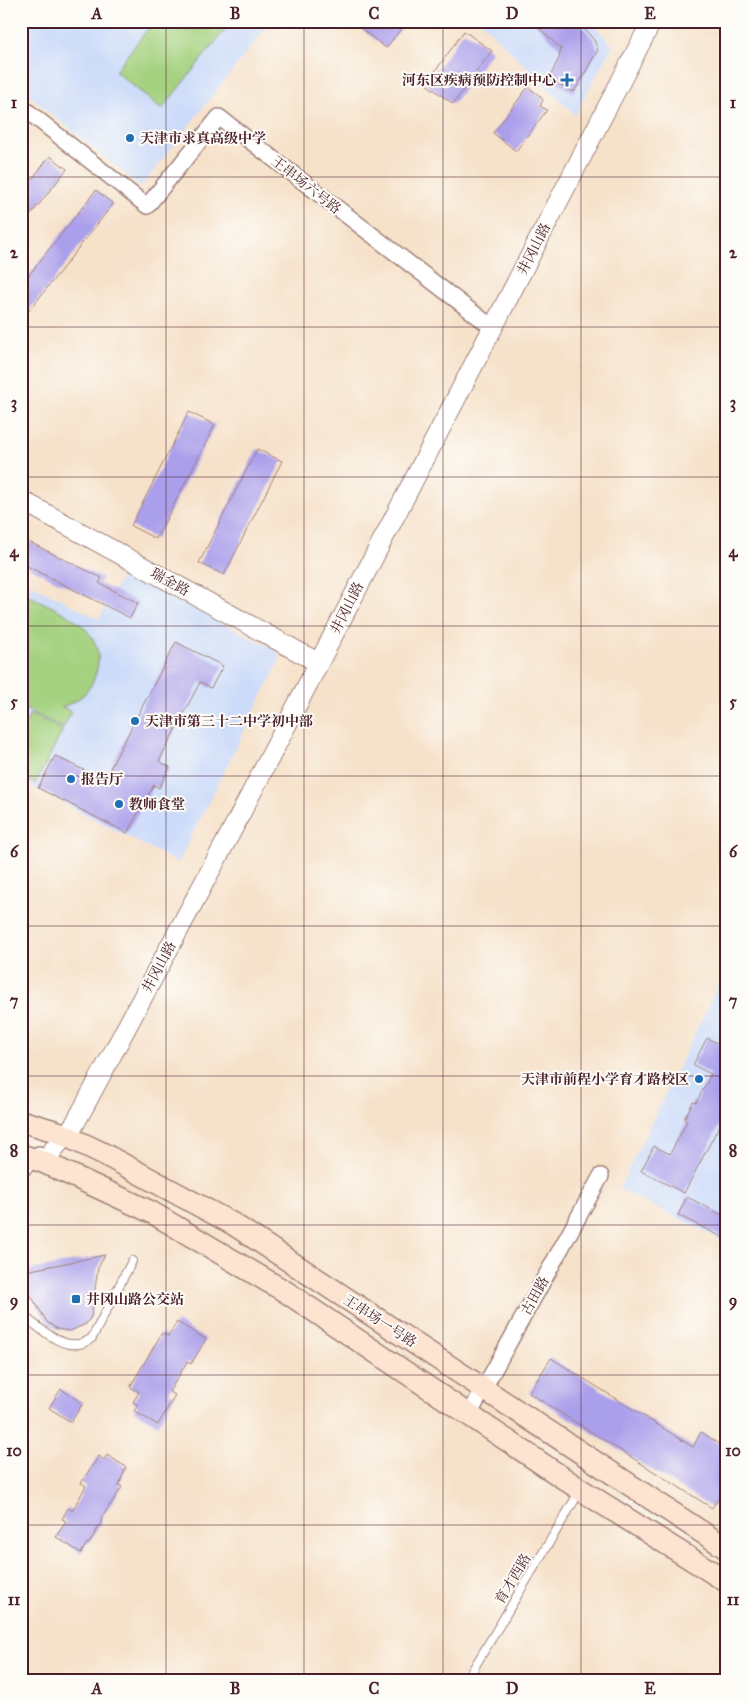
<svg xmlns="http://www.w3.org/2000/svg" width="747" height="1702" font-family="'IM FELL Great Primer','Noto Serif SC',serif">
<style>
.built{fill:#ccdbf9}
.green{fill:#a5d280;stroke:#787856}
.building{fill:#aa9feb}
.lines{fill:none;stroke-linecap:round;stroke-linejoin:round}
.service-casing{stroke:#a0807a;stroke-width:10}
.minor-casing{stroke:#a0807a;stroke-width:18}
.tertiary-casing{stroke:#a0807a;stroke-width:21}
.secondary-casing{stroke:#a0807a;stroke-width:24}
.service{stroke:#fff;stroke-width:8}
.minor{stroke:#fff;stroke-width:15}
.tertiary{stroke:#fff;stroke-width:19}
.secondary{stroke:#fde4d1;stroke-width:21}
.grid{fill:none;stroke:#4a1f2b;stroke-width:1;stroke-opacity:0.55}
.poi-dot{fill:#1f6fb2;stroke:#fdfcf7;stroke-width:2}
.labels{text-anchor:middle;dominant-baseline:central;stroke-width:4;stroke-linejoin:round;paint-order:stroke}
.poi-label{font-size:14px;font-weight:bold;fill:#4a1f2b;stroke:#fdfcf7;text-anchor:start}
.street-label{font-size:14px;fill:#4a1f2b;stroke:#fdfcf7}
.neatline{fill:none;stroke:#4a1f2b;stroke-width:2}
.grid-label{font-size:16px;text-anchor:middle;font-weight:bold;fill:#4a1f2b}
</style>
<rect width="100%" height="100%" fill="#fdfcf7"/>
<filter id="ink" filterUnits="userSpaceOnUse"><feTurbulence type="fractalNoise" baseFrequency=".02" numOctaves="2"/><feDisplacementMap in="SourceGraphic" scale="10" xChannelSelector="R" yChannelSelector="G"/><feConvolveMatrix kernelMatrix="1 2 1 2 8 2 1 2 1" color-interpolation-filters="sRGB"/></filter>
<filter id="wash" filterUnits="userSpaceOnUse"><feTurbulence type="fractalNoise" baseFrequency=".0096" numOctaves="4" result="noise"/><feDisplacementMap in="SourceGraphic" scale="20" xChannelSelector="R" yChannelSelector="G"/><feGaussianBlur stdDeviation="1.12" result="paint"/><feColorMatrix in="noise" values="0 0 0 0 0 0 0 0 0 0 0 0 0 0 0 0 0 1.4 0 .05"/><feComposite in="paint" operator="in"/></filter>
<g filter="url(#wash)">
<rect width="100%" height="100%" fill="#f6e1c9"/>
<path class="built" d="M 21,21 L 271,21 L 141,187 L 21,89 Z
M 480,21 L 590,21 L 613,45 L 575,115 Z
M 124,573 L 276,650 L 279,655 L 279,662 L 178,863 L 21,781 L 21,579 L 99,619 Z
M 726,970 L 726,1242 L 619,1189 Z"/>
<path class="green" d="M 154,21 L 232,21 L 162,109 L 115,71 Z
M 21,592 C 54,609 110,625 96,673 C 91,691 79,701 62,707 L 72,712 L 63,728 L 21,707 Z
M 30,714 L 63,730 L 35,784 L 21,777 L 21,732 Z"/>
<g id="blocks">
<path class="building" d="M 351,21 L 407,21 L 386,48 Z
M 532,21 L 577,21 L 594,40 L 598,50 L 574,92 L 549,79 L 559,58 L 561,49 Z
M 464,31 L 492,51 L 453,104 L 426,84 Z
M 528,87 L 540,96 L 543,100 L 540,106 L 547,110 L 516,151 L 493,133 Z
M 50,156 L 67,169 L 21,227 L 21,193 Z
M 96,190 L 113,204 L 21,321 L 21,285 Z
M 189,412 L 215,425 L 156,539 L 131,526 Z
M 257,449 L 282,461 L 224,575 L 199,563 Z
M 21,538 L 102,578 L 99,583 L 138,603 L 130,618 L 21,563 Z
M 176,642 L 223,666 L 211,688 L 200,682 L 159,761 L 170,767 L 159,788 L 154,785 L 127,833 L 38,788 L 55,756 L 104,780 Z
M 707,1038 L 726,1047 L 726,1113 L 684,1193 L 641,1171 L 654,1146 L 670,1154 L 687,1121 L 684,1119 L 693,1102 L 696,1103 L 711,1074 L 693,1065 Z
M 687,1197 L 726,1217 L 726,1239 L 678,1215 Z
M 105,1255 L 98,1268 L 91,1317 L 86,1324 L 70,1331 L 57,1329 L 47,1322 L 25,1286 L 21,1285 L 21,1272 Z
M 177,1322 L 206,1339 L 191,1364 L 187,1362 L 169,1392 L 175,1395 L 158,1425 L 134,1411 L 138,1405 L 133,1402 L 139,1392 L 130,1387 L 162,1333 L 168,1336 Z
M 551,1358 L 693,1447 L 701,1432 L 726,1448 L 726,1500 L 720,1496 L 712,1508 L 529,1393 Z
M 61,1389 L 83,1403 L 71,1422 L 49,1408 Z
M 107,1455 L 126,1467 L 119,1485 L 122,1487 L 101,1519 L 102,1521 L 89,1544 L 87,1543 L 81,1553 L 56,1537 L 66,1521 L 62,1519 L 68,1508 L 72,1511 L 86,1486 L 81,1483 L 92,1466 L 99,1456 L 104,1460 Z"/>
</g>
</g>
<g filter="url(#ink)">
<use href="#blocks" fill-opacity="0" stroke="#a0807a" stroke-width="1"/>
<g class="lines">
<g class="service-casing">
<path id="service" d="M 21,1314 C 42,1329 67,1357 92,1338 L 132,1261
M 466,1681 L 580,1491"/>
</g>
<g class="minor-casing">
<path id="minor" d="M 21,106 L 147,206 L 219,117 L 493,328
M 21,1170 L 39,1154
M 469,1415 L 601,1176"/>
</g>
<g class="tertiary-casing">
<path id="tertiary" d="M 21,500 L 319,663
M 43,1162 L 74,1125 L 85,1105 L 230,834 L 652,21"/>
</g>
<g class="secondary-casing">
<path id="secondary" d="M 21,1121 L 58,1132 L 102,1153 L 233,1224 L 726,1548
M 21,1155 L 43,1162 L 151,1212 L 286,1292 L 581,1490 L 726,1581"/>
</g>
<use href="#service" class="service"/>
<use href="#minor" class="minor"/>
<use href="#tertiary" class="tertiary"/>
<use href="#secondary" class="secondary"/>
</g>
</g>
<path class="grid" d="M 166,21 L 166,1681M 304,21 L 304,1681M 443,21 L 443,1681M 581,21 L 581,1681M 21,177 L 726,177M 21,327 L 726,327M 21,477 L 726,477M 21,626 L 726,626M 21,776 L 726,776M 21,926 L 726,926M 21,1076 L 726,1076M 21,1225 L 726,1225M 21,1375 L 726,1375M 21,1525 L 726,1525"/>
<g class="poi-dot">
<path d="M564.5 72.5h5v5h5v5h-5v5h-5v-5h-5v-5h5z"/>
<circle cx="130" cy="138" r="5"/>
<circle cx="135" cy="721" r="5"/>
<circle cx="71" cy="779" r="5"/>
<circle cx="119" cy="804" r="5"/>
<circle cx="699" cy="1079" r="5"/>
<rect x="71" y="1294" width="10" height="10" rx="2.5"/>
</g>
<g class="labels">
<g class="poi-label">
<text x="556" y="80" text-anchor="end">河东区疾病预防控制中心</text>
<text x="140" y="138">天津市求真高级中学</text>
<text x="145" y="721">天津市第三十二中学初中部</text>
<text x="81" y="779">报告厅</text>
<text x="129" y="804">教师食堂</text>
<text x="689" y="1079" text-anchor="end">天津市前程小学育才路校区</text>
<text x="86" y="1299">井冈山路公交站</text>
</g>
<g class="street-label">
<text transform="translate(306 185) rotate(38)">王串场六号路</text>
<text transform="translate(534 249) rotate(-63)">井冈山路</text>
<text transform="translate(170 582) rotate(29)">瑞金路</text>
<text transform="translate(347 608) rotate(-63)">井冈山路</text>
<text transform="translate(159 967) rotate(-62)">井冈山路</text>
<text transform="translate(535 1296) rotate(-61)">古田路</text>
<text transform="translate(380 1321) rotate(33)">王串场一号路</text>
<text transform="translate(513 1579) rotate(-59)">育才西路</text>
</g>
</g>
<rect width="747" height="1702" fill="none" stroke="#fdfcf7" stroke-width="55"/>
<rect x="28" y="28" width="692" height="1646" class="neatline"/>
<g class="grid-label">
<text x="97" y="19">A</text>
<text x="235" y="19">B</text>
<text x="374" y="19">C</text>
<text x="512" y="19">D</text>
<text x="650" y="19">E</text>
<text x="14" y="108">1</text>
<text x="733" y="108">1</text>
<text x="14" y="258">2</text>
<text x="733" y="258">2</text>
<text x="14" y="408">3</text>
<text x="733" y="408">3</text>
<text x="14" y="557">4</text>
<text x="733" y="557">4</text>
<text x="14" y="707">5</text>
<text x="733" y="707">5</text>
<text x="14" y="857">6</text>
<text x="733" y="857">6</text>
<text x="14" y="1006">7</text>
<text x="733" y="1006">7</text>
<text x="14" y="1156">8</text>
<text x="733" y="1156">8</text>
<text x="14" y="1306">9</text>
<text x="733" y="1306">9</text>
<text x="14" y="1456">10</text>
<text x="733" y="1456">10</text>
<text x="14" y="1605">11</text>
<text x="733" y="1605">11</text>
<text x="97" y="1694">A</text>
<text x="235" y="1694">B</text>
<text x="374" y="1694">C</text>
<text x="512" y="1694">D</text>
<text x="650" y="1694">E</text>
</g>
</svg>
